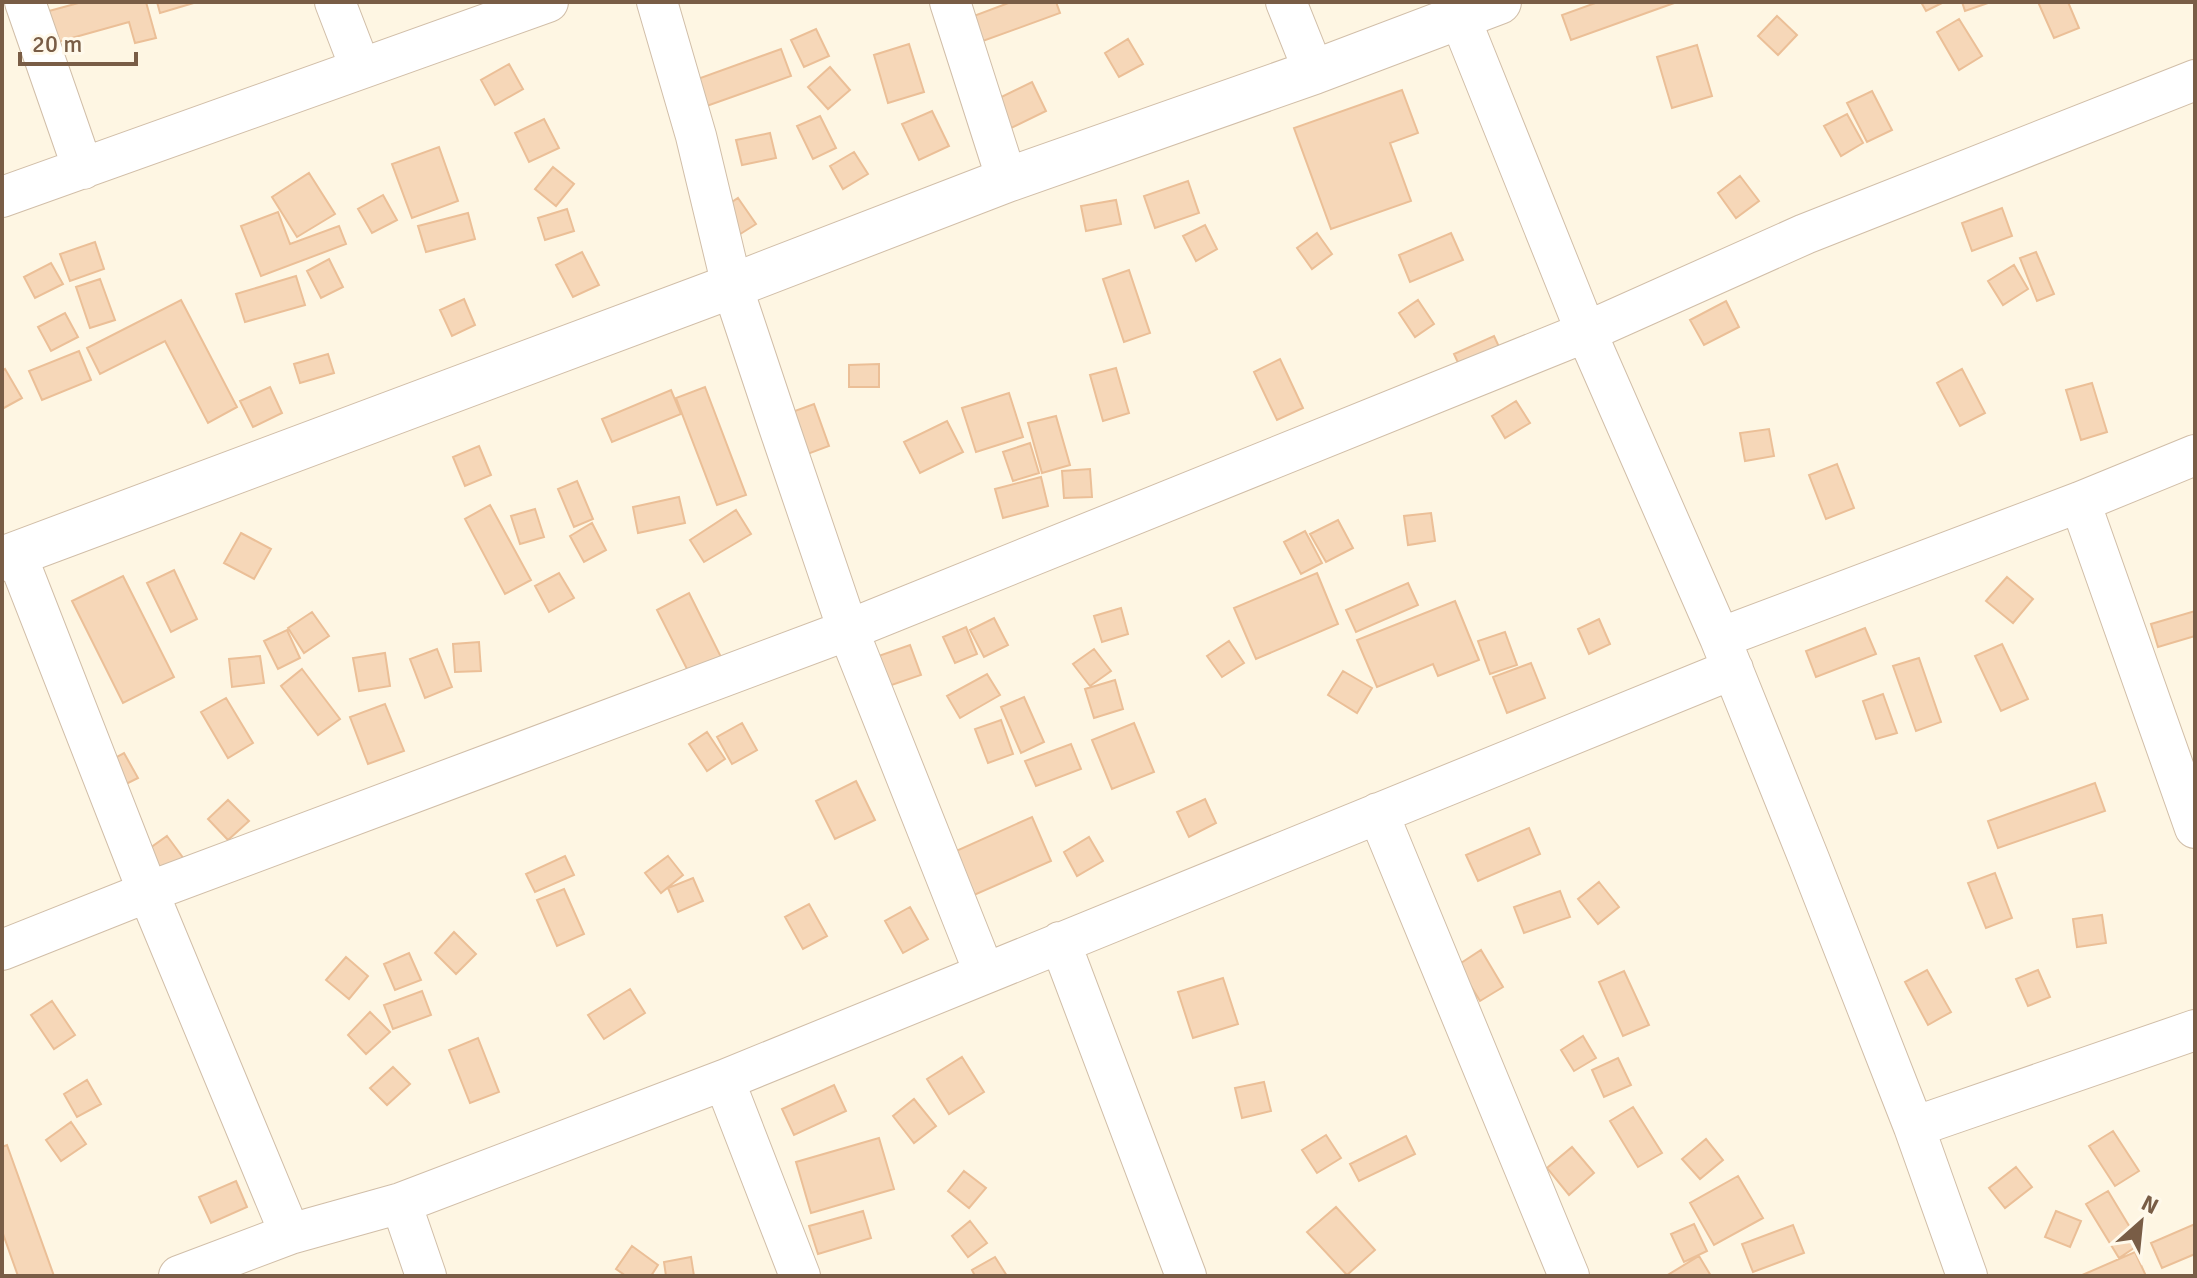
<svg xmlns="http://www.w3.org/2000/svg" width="2197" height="1278" font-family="Signika,sans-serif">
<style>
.building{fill:#f6d7b8;stroke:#ebbf97;stroke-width:2}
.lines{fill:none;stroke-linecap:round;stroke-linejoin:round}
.minor-casing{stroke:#d1bea8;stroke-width:42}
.tertiary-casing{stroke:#d1bea8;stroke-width:46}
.minor{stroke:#fff;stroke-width:40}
.tertiary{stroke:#fff;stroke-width:44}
</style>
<rect width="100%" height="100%" fill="#fef6e3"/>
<path class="building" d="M 82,2 L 146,2 L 156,38 L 135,43 L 129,22 L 36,48 L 27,17 Z
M 157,2 L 197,2 L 160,13 Z
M 1011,2 L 1056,2 L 1060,13 L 980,42 L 971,17 Z
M 1598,2 L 1677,2 L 1571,40 L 1562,15 Z
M 1921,2 L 1944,2 L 1926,11 Z
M 1962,2 L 1988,2 L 1988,3 L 1965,11 Z
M 2038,2 L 2068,2 L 2079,28 L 2054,38 Z
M 1777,16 L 1797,35 L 1778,55 L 1758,36 Z
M 1959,19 L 1982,56 L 1959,70 L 1937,32 Z
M 816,29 L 829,56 L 804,67 L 791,40 Z
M 1128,39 L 1143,64 L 1119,77 L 1105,53 Z
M 909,44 L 924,92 L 888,103 L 874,55 Z
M 1697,45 L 1712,96 L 1672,108 L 1657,57 Z
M 781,49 L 791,76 L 687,113 L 678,86 Z
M 509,64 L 523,89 L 495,105 L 481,80 Z
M 830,67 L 850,90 L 828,109 L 808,87 Z
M 1032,82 L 1046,111 L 1003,132 L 989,103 Z
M 1402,90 L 1418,133 L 1390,143 L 1411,201 L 1331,229 L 1294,128 Z
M 1872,91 L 1892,130 L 1867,142 L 1847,103 Z
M 932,111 L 949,146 L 919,160 L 902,124 Z
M 1847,114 L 1863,143 L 1841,156 L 1824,126 Z
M 820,116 L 836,148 L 813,159 L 797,126 Z
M 544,119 L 559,148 L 529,162 L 515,133 Z
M 770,133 L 776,158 L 742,165 L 736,140 Z
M 439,147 L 458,201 L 412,218 L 392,164 Z
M 854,152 L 868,174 L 843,189 L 830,166 Z
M 553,167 L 574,184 L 556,206 L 535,189 Z
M 309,173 L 335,214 L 297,237 L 272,197 Z
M 1740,176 L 1759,201 L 1736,218 L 1718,193 Z
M 1188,181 L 1199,213 L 1155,228 L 1144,196 Z
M 383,195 L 397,220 L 372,233 L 358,209 Z
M 738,198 L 756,224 L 734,238 L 717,212 Z
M 1116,200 L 1121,224 L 1086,231 L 1081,206 Z
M 2002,208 L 2012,236 L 1972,251 L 1962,223 Z
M 567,209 L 574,231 L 545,240 L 538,218 Z
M 278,212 L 290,244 L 339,226 L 346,244 L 261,276 L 241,226 Z
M 468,213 L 475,239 L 426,252 L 418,226 Z
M 1205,225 L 1217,249 L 1196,261 L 1183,236 Z
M 1317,233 L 1332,254 L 1312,269 L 1297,248 Z
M 1451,233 L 1463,260 L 1410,282 L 1399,255 Z
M 95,242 L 104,269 L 70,281 L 60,254 Z
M 582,252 L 599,285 L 573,297 L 556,265 Z
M 2036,252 L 2054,294 L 2037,301 L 2020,258 Z
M 329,259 L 343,287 L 321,298 L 307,271 Z
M 51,263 L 63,284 L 35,298 L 24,277 Z
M 2014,265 L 2028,289 L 2003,305 L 1988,281 Z
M 1129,270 L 1150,333 L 1124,342 L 1103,279 Z
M 296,276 L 305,305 L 245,322 L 236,294 Z
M 100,279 L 115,320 L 90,328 L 76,287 Z
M 464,299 L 475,325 L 452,336 L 440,310 Z
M 181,300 L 237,407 L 208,423 L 165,341 L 100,374 L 87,348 Z
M 1418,300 L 1434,324 L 1415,337 L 1399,313 Z
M 1726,301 L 1739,327 L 1704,345 L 1690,320 Z
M 65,313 L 78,337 L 51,351 L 38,327 Z
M 1494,336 L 1506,362 L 1466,380 L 1454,354 Z
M 79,351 L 91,380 L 42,400 L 29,371 Z
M 328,354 L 334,373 L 300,383 L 294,364 Z
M 1280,359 L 1303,408 L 1277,420 L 1254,372 Z
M 879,364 L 879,387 L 849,387 L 849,365 Z
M 1116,368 L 1129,413 L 1103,421 L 1090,375 Z
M 5,369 L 22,398 L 2,409 L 2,371 Z
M 1962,369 L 1985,413 L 1960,426 L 1937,383 Z
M 2092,383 L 2107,432 L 2081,440 L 2066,390 Z
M 270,387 L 282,413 L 253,427 L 240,401 Z
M 705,387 L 746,495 L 717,505 L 676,398 Z
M 671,390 L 681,414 L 612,442 L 602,419 Z
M 1009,393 L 1023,437 L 976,452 L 962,408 Z
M 1516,401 L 1530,423 L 1505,438 L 1492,416 Z
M 814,404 L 829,446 L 786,462 L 770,420 Z
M 1056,416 L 1070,465 L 1042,473 L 1028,423 Z
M 947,421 L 963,452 L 920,473 L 904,442 Z
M 1769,429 L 1774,456 L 1745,461 L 1740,433 Z
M 1030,443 L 1039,473 L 1013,481 L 1003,452 Z
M 479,446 L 491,475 L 465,486 L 453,457 Z
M 1837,464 L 1854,508 L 1826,519 L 1809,475 Z
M 1090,469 L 1092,497 L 1064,498 L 1062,471 Z
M 1041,477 L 1048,506 L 1003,518 L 995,489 Z
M 577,481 L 593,519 L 574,527 L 558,489 Z
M 679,497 L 685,523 L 638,533 L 633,507 Z
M 490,505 L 531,580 L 505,594 L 465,519 Z
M 535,509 L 544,537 L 520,544 L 511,516 Z
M 736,510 L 751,534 L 704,562 L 690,540 Z
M 1431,513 L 1435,541 L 1408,545 L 1404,516 Z
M 1338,520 L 1353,548 L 1326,562 L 1310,534 Z
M 592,523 L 606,550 L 584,562 L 570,536 Z
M 1305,531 L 1322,563 L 1301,574 L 1284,542 Z
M 241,533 L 271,549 L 254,579 L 224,563 Z
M 174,570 L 197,619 L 171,632 L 147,583 Z
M 559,573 L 574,598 L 549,612 L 535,586 Z
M 1317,573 L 1338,624 L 1256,659 L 1234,608 Z
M 123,576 L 174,677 L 123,703 L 72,601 Z
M 2007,577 L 2033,599 L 2013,623 L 1986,601 Z
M 1408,583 L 1418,605 L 1356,632 L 1346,610 Z
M 689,593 L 721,657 L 689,673 L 657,610 Z
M 1455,601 L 1479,660 L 1438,676 L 1433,664 L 1377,687 L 1357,640 Z
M 1121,608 L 1128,634 L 1102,642 L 1094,616 Z
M 2195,611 L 2195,636 L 2158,647 L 2151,624 Z
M 312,612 L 329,636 L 304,653 L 288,628 Z
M 994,618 L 1008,645 L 984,657 L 970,630 Z
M 1599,619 L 1610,644 L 1589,654 L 1578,629 Z
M 966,627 L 977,654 L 955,663 L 943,637 Z
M 1865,628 L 1876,654 L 1816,677 L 1806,651 Z
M 287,630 L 300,658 L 278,669 L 264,641 Z
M 1505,632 L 1517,665 L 1490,674 L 1478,641 Z
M 1229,641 L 1244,663 L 1222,677 L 1207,656 Z
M 479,642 L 481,671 L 455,672 L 453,644 Z
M 2002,644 L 2028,699 L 2001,711 L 1975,656 Z
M 910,645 L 921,675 L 877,690 L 867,660 Z
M 437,649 L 452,687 L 425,698 L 410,659 Z
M 1094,649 L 1111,671 L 1090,686 L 1073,664 Z
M 385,653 L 390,686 L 359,691 L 353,658 Z
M 260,656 L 264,683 L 232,687 L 229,659 Z
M 1919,658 L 1941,722 L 1916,731 L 1893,666 Z
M 1531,663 L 1545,698 L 1507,713 L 1493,677 Z
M 302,669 L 340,719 L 318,735 L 281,686 Z
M 1343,671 L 1372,688 L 1357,713 L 1328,695 Z
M 987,674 L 1000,695 L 960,718 L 947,696 Z
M 1115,680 L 1123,709 L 1094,718 L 1085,689 Z
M 1883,694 L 1897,733 L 1876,739 L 1863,701 Z
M 1024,697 L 1044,742 L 1021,753 L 1001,707 Z
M 226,698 L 253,743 L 228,758 L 201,712 Z
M 385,704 L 404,751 L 368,764 L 350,717 Z
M 1001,720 L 1013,754 L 988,763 L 975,729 Z
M 742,723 L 757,750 L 732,764 L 717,737 Z
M 1134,723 L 1154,772 L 1112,789 L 1092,740 Z
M 707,732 L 725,759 L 707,771 L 689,744 Z
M 1071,744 L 1081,769 L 1036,786 L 1025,761 Z
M 124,753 L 138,778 L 114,790 L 100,766 Z
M 856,781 L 875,820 L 835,839 L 816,801 Z
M 2095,783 L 2105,811 L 1998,848 L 1988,821 Z
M 1205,799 L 1216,823 L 1189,837 L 1177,812 Z
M 228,800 L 249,821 L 228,840 L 208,819 Z
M 1032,817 L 1051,861 L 965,899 L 945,856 Z
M 1529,828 L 1540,854 L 1478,881 L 1466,855 Z
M 167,836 L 184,859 L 160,876 L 143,853 Z
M 1089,837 L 1103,861 L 1077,876 L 1064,852 Z
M 565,856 L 574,875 L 535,892 L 526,874 Z
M 668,856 L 683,875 L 661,893 L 645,873 Z
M 1995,873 L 2012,918 L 1986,928 L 1968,883 Z
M 693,878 L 703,901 L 678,912 L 668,888 Z
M 1599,882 L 1619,907 L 1598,924 L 1578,899 Z
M 564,889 L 584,934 L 557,946 L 537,900 Z
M 1560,891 L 1570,917 L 1524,933 L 1514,907 Z
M 809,904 L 827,936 L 803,949 L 785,917 Z
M 910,907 L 928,939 L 903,953 L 885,921 Z
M 2102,915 L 2106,943 L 2077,947 L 2073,919 Z
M 454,932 L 476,954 L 456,974 L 435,953 Z
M 1481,950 L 1503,987 L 1480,1001 L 1458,965 Z
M 409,953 L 421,980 L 395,990 L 384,964 Z
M 346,957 L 368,976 L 349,999 L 326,980 Z
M 1927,970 L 1951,1012 L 1928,1025 L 1905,982 Z
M 2038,970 L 2050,997 L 2028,1006 L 2016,979 Z
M 1624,971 L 1649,1025 L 1623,1036 L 1599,982 Z
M 1223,978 L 1238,1024 L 1193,1038 L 1178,992 Z
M 630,989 L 645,1013 L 604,1039 L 588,1015 Z
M 422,991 L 431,1015 L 393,1029 L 384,1005 Z
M 52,1001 L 75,1035 L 54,1049 L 31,1015 Z
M 370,1012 L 390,1032 L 366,1054 L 348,1035 Z
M 1583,1036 L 1596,1058 L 1574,1071 L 1561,1050 Z
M 478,1038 L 499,1092 L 470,1103 L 449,1050 Z
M 962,1057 L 984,1092 L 949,1114 L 927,1079 Z
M 1618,1058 L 1631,1085 L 1604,1097 L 1592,1070 Z
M 393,1067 L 410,1084 L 387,1105 L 370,1088 Z
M 87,1080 L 101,1104 L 77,1117 L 64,1094 Z
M 1264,1082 L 1271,1111 L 1242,1118 L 1235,1088 Z
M 834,1085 L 846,1111 L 794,1135 L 782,1109 Z
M 914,1099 L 936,1126 L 914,1143 L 893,1116 Z
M 1633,1107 L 1662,1153 L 1638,1167 L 1610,1121 Z
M 71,1122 L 86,1144 L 61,1161 L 46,1140 Z
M 2113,1131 L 2139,1171 L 2115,1186 L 2089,1146 Z
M 1326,1135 L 1341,1158 L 1317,1173 L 1302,1150 Z
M 1406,1136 L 1415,1154 L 1359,1181 L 1350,1164 Z
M 879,1138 L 894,1189 L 811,1213 L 796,1162 Z
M 1706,1139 L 1723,1160 L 1700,1179 L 1682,1159 Z
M 7,1145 L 54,1276 L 18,1276 L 2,1231 L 2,1147 Z
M 1572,1147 L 1594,1173 L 1569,1195 L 1547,1168 Z
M 2016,1167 L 2032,1187 L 2005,1208 L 1989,1188 Z
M 964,1171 L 986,1188 L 969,1208 L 948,1191 Z
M 1738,1176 L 1763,1218 L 1714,1245 L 1690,1203 Z
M 236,1181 L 247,1207 L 211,1223 L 199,1197 Z
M 2108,1191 L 2140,1244 L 2119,1258 L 2086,1204 Z
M 1336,1207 L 1375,1250 L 1347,1275 L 1307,1232 Z
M 863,1211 L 871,1238 L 818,1254 L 809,1226 Z
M 2056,1211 L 2081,1221 L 2070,1247 L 2045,1237 Z
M 970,1221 L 987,1243 L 968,1257 L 952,1236 Z
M 1694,1224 L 1707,1251 L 1684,1262 L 1671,1234 Z
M 2195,1224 L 2195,1254 L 2162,1268 L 2151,1243 Z
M 1793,1225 L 1804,1253 L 1753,1272 L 1742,1244 Z
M 632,1246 L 658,1265 L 651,1276 L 626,1276 L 616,1269 Z
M 2135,1252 L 2146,1276 L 2080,1276 Z
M 1699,1256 L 1711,1276 L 1666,1276 Z
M 691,1257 L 694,1276 L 666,1276 L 664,1262 Z
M 995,1257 L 1007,1276 L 975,1276 L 972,1270 Z"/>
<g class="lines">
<g class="minor-casing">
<path id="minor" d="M 25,2 L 83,169
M 335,2 L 360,67
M 657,2 L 696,136 L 732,286 L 778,424 L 848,630 L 984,972
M 950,2 L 1007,180
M 1286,2 L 1314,72
M 1460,18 L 1586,332 L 1720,638 L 1809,859 L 1914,1127 L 1967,1276
M 2,197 L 548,2
M 2080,502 L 2195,828
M 16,554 L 148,892 L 290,1234
M 1720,638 L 2080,502 L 2195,455
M 1378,813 L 1569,1276
M 1060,942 L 1186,1276
M 2,950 L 148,892 L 848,630 L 1586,332 L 1805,234 L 2195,80
M 724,1080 L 800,1276
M 1914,1127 L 2195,1030
M 401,1203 L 426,1276
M 179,1276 L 290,1234 L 401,1203 L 724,1080 L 1733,669"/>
</g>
<g class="tertiary-casing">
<path id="tertiary" d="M 2,559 L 732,286 L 1007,180 L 1314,72 L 1499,2"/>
</g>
<use href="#minor" class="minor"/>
<use href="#tertiary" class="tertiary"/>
</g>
<rect width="2197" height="1278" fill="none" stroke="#795d46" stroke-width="8"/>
<g transform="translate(2141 1222) rotate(27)" stroke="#fff9eb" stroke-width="6" paint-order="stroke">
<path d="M0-6L14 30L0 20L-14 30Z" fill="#795d46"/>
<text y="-12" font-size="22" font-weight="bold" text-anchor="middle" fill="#795d46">N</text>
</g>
<path d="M20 52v12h116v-12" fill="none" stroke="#795d46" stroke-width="4"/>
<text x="32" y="52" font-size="24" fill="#795d46" stroke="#fff9eb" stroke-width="6" paint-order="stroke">20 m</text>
</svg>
